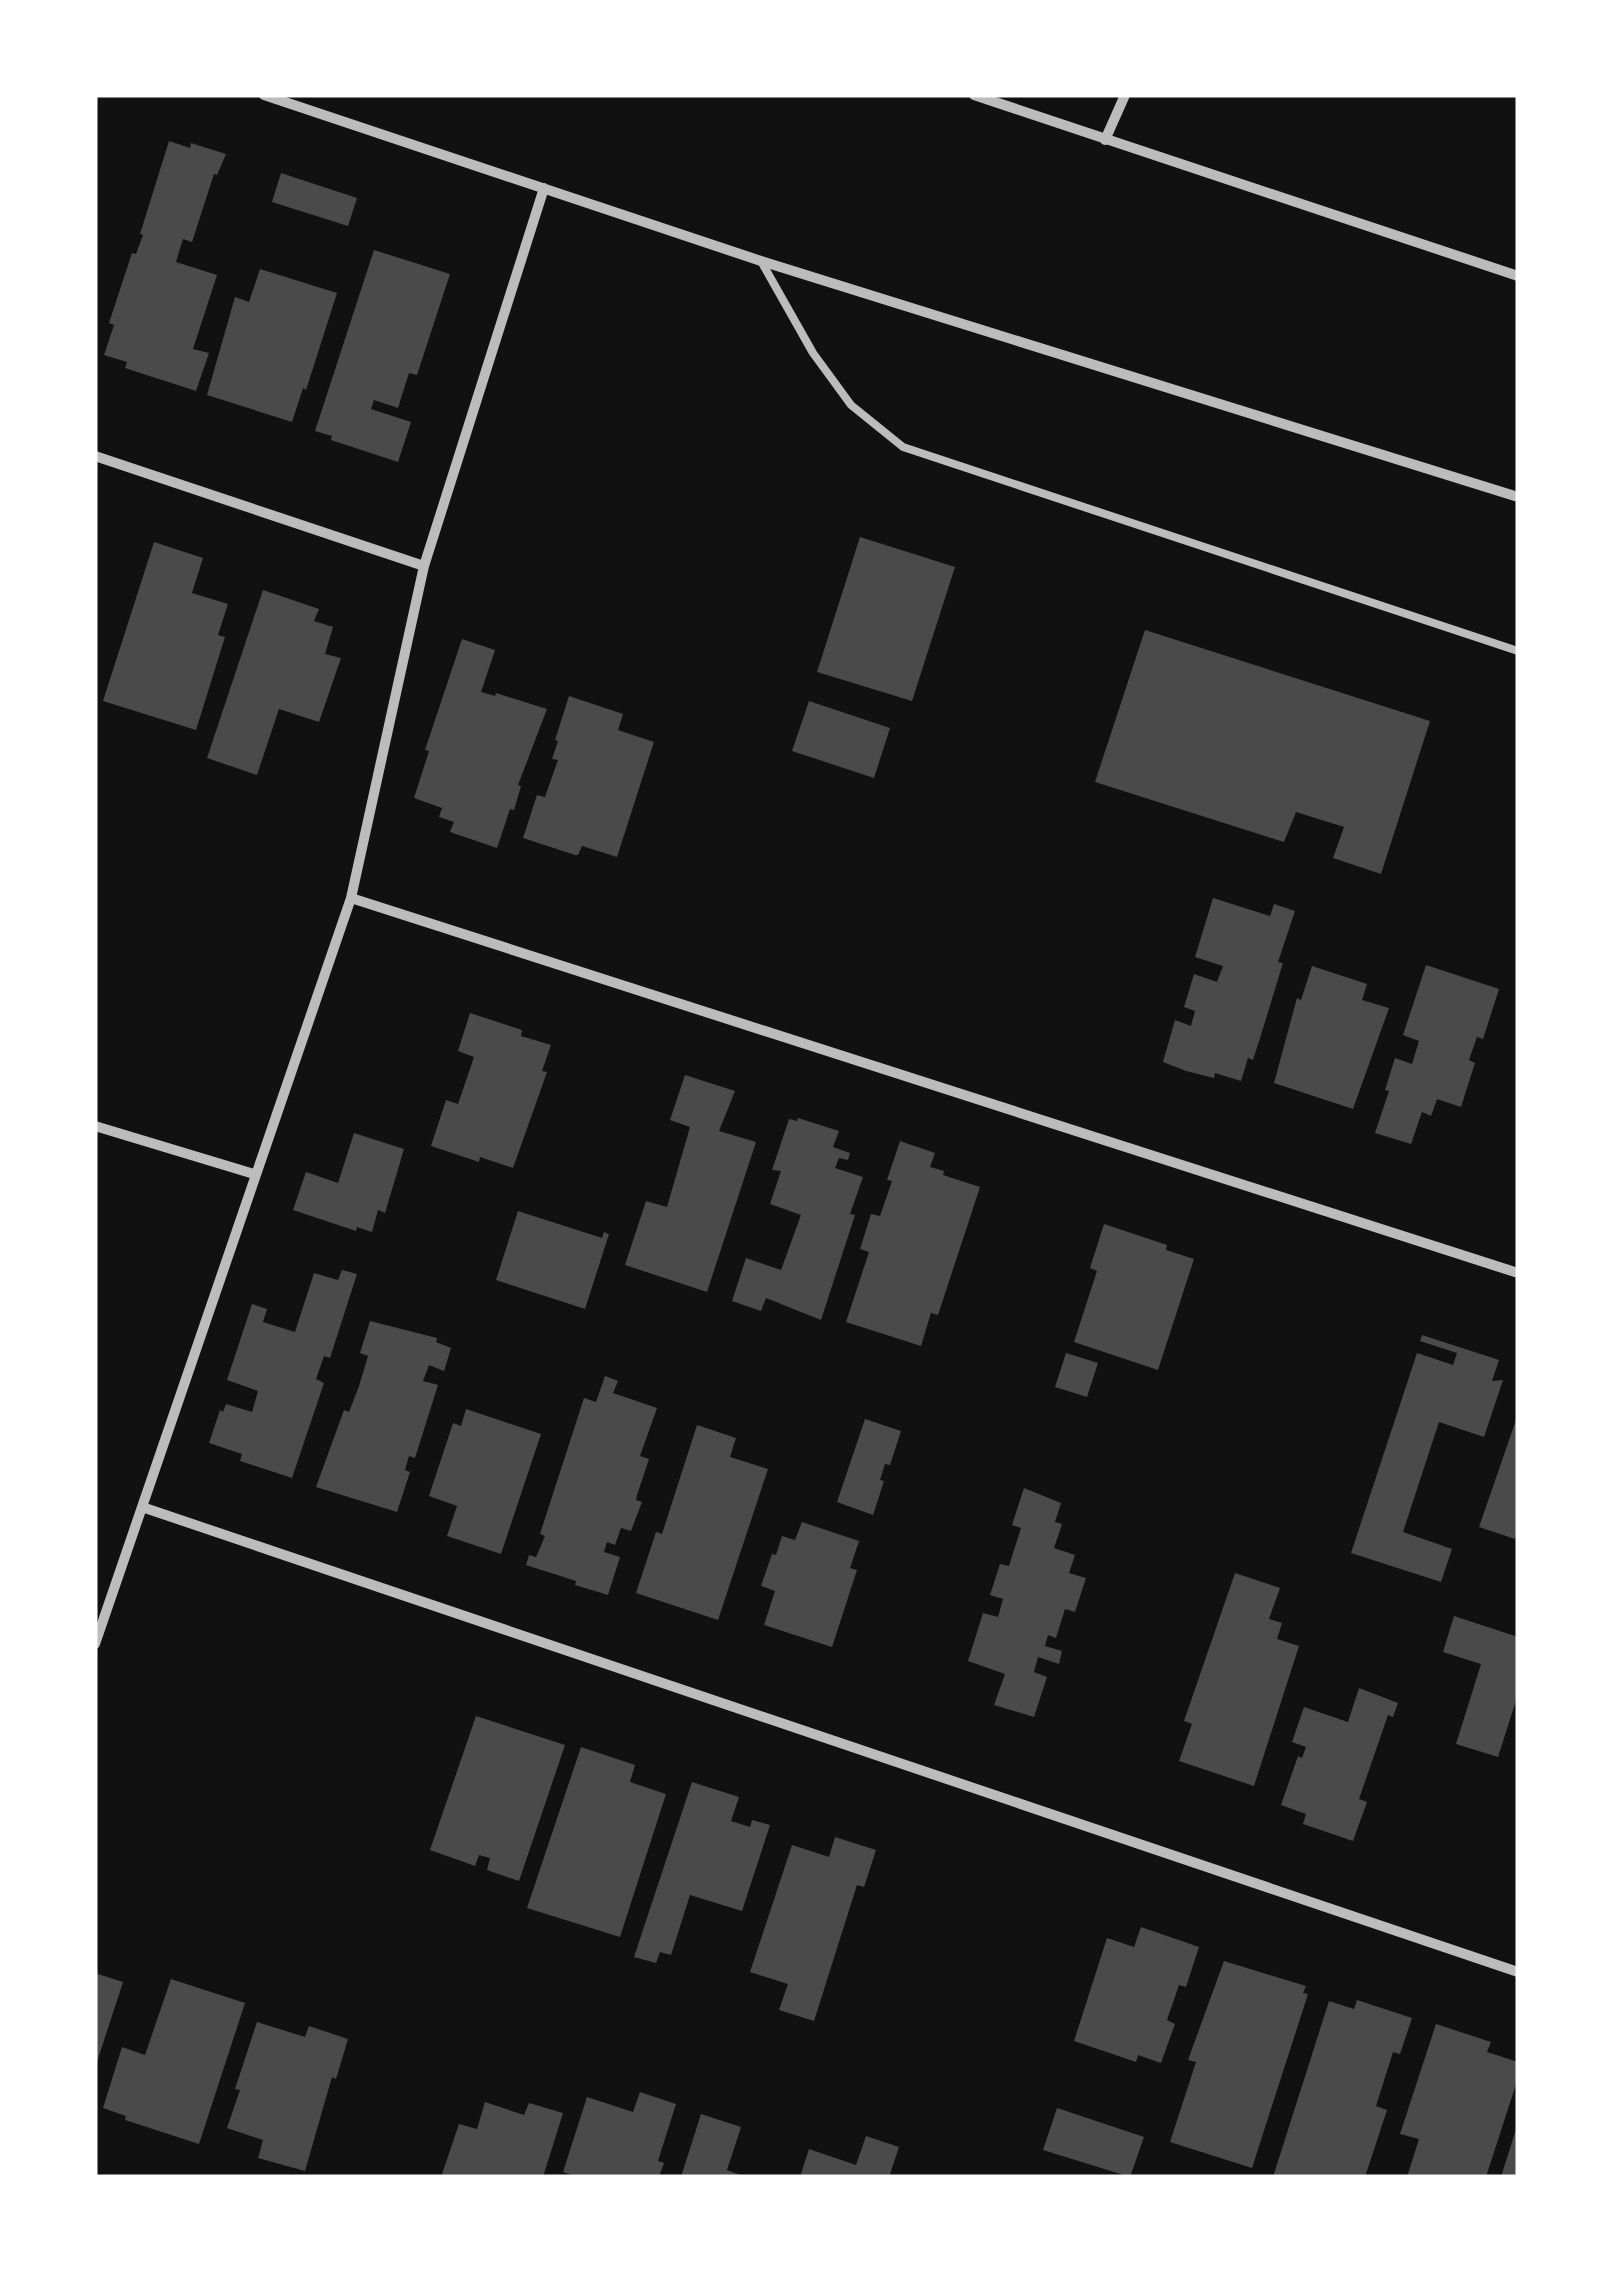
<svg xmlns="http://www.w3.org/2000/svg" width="1613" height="2272" font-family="'Titillium Web',sans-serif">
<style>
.building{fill:#4a4a4a}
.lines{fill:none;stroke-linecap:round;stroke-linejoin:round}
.service{stroke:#bcbcbc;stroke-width:8}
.minor{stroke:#bcbcbc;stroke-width:10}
</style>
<rect width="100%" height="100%" fill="#111"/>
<path class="building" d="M 169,141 L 190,148 L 191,143 L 226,154 L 217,175 L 214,174 L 192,242 L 183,239 L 176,262 L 217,275 L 193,349 L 209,353 L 196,391 L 125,368 L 127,362 L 104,355 L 114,325 L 109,323 L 132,253 L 136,254 L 143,235 L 140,234 Z
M 281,173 L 357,198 L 348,226 L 272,202 Z
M 374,250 L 450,274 L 417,375 L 409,373 L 398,408 L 374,400 L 371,409 L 411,422 L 398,462 L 331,440 L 332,436 L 315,431 Z
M 260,269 L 337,293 L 306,390 L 303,388 L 292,422 L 207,395 L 235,297 L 249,302 Z
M 860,537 L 955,567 L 912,701 L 817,672 Z
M 154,542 L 203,558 L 192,593 L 228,604 L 218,635 L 225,637 L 196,730 L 103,701 Z
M 263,590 L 319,609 L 314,621 L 333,627 L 325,654 L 341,658 L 319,722 L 279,709 L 257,775 L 207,758 Z
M 1145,630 L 1430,721 L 1381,874 L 1333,858 L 1344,827 L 1296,812 L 1284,842 L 1095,782 Z
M 462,639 L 495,650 L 481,692 L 495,696 L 496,693 L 547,709 L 518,785 L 521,786 L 514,810 L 510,809 L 497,848 L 450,832 L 454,822 L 439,817 L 442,808 L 414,798 L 429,751 L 425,750 Z
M 569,696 L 623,714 L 618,730 L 654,742 L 617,857 L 582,846 L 578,855 L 575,855 L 523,838 L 537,795 L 545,797 L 558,760 L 552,759 L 558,741 L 555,740 Z
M 809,701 L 890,728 L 874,778 L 792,751 Z
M 1213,898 L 1270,916 L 1274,904 L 1295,911 L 1278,962 L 1283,963 L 1261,1035 L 1253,1060 L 1248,1058 L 1241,1081 L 1215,1073 L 1214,1078 L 1186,1071 L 1163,1062 L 1175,1020 L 1191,1026 L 1195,1011 L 1184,1007 L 1194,974 L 1217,982 L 1223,966 L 1195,957 Z
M 1426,965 L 1499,989 L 1483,1039 L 1477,1037 L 1469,1060 L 1475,1063 L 1461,1107 L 1437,1099 L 1431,1116 L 1422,1112 L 1411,1144 L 1375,1133 L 1389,1091 L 1385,1090 L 1395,1058 L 1412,1064 L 1419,1041 L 1403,1035 Z
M 1312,966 L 1367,984 L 1362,1000 L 1389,1008 L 1353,1109 L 1274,1083 L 1297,998 L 1301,1000 Z
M 470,1013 L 522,1030 L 521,1036 L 551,1045 L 542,1071 L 547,1072 L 513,1168 L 480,1157 L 479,1162 L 431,1146 L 446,1100 L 458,1104 L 474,1057 L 458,1051 Z
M 685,1075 L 735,1091 L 719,1131 L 756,1142 L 707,1292 L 625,1265 L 646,1201 L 667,1207 L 690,1127 L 670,1120 Z
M 798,1118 L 839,1131 L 833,1147 L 850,1153 L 848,1160 L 839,1158 L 835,1168 L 863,1177 L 850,1214 L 855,1215 L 821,1320 L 766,1298 L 761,1311 L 732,1301 L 746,1258 L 781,1270 L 801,1215 L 770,1204 L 781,1171 L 772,1170 L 789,1119 L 797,1121 Z
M 354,1133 L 404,1149 L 385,1213 L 378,1210 L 372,1232 L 357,1227 L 356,1231 L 293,1210 L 306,1172 L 338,1183 Z
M 900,1141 L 935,1153 L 930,1167 L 944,1171 L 943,1175 L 980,1187 L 938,1315 L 931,1313 L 921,1346 L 846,1322 L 869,1252 L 860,1249 L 871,1214 L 880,1216 L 892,1181 L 887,1180 Z
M 518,1211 L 602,1238 L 604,1232 L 609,1234 L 585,1309 L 496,1280 Z
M 1104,1224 L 1167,1245 L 1166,1250 L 1194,1259 L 1158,1370 L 1074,1342 L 1097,1271 L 1090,1268 Z
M 342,1270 L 357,1274 L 330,1358 L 324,1356 L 316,1379 L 324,1383 L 292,1478 L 240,1461 L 242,1454 L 209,1443 L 220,1410 L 223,1412 L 226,1404 L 252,1412 L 258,1391 L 227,1380 L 252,1304 L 267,1309 L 263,1322 L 295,1332 L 314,1273 L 338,1280 Z
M 370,1321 L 437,1338 L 436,1342 L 451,1348 L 444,1371 L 429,1365 L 423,1381 L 438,1385 L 415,1458 L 409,1456 L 405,1470 L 410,1472 L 397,1512 L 316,1487 L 344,1410 L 349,1412 L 359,1386 L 368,1356 L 360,1353 Z
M 1422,1335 L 1499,1360 L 1492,1381 L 1503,1380 L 1484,1437 L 1439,1422 L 1403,1532 L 1452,1549 L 1441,1582 L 1351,1553 L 1417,1353 L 1453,1365 L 1457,1353 L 1420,1341 Z
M 1066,1353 L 1098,1363 L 1087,1397 L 1055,1387 Z
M 605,1376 L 618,1381 L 613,1393 L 657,1408 L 640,1456 L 649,1459 L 637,1495 L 636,1500 L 642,1502 L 631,1531 L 621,1528 L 615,1545 L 607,1542 L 604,1552 L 620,1557 L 608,1595 L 575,1585 L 576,1581 L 526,1565 L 529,1555 L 536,1557 L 545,1536 L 540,1534 L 584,1398 L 596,1402 Z
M 466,1409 L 541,1434 L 501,1554 L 447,1536 L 457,1506 L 429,1496 L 453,1423 L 461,1426 Z
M 1517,1417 L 1518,1530 L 1515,1539 L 1479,1527 Z
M 865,1419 L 901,1431 L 890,1465 L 885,1464 L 880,1480 L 884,1481 L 873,1515 L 837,1502 Z
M 697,1425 L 736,1438 L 730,1457 L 768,1469 L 718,1620 L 636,1593 L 656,1532 L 662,1534 Z
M 1024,1488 L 1061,1503 L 1055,1522 L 1062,1524 L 1054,1548 L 1075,1555 L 1069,1573 L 1086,1578 L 1075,1612 L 1065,1609 L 1056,1638 L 1048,1635 L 1045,1646 L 1062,1651 L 1059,1664 L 1038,1657 L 1034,1672 L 1047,1677 L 1034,1717 L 994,1705 L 1005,1674 L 968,1661 L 983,1613 L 998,1617 L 1003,1599 L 990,1595 L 1000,1564 L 1009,1566 L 1021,1528 L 1012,1525 Z
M 802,1522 L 859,1541 L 850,1568 L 857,1570 L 832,1647 L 764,1625 L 775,1591 L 761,1586 L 772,1554 L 776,1555 L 782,1536 L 795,1540 Z
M 1235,1573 L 1280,1588 L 1269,1619 L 1282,1623 L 1277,1639 L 1299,1646 L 1254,1786 L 1179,1761 L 1192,1724 L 1184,1721 Z
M 1454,1616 L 1518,1637 L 1518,1694 L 1498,1757 L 1456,1744 L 1481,1664 L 1443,1652 Z
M 1359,1688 L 1398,1703 L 1393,1717 L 1388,1715 L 1359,1799 L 1367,1802 L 1353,1841 L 1303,1824 L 1306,1814 L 1281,1805 L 1298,1756 L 1302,1758 L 1306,1747 L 1292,1742 L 1304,1707 L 1348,1722 Z
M 476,1716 L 565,1745 L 519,1881 L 487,1870 L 490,1858 L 479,1855 L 475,1866 L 430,1850 Z
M 581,1747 L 635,1765 L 630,1782 L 666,1794 L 620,1937 L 527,1908 Z
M 692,1782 L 739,1797 L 731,1821 L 750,1827 L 752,1820 L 770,1825 L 742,1911 L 690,1895 L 671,1955 L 660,1952 L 656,1963 L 634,1957 Z
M 835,1837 L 876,1850 L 864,1887 L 857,1885 L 814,2021 L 779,2010 L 788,1984 L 750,1972 L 792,1845 L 829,1857 Z
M 1141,1927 L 1199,1947 L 1186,1987 L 1179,1985 L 1167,2020 L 1175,2024 L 1161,2063 L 1138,2055 L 1136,2062 L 1074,2041 L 1107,1938 L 1134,1947 Z
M 1224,1961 L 1306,1986 L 1303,1993 L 1308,1994 L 1252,2168 L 1170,2142 L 1196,2062 L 1188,2060 Z
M 95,1973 L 123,1982 L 96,2065 L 95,2065 Z
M 171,1979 L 245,2003 L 199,2144 L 125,2120 L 126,2116 L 103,2108 L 122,2047 L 145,2055 Z
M 1357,2000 L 1412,2018 L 1400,2054 L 1393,2052 L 1376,2106 L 1387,2110 L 1365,2177 L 1273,2177 L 1329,2001 L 1354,2009 Z
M 257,2022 L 305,2037 L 309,2026 L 348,2039 L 336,2079 L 332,2077 L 305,2171 L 258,2158 L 263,2140 L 227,2128 L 240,2090 L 235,2089 Z
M 1436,2024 L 1491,2042 L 1487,2052 L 1518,2062 L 1518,2078 L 1486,2177 L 1407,2177 L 1419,2139 L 1400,2134 Z
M 640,2092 L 676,2104 L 658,2161 L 664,2163 L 659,2177 L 579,2177 L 563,2172 L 587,2097 L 633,2112 Z
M 485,2102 L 524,2115 L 529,2103 L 563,2113 L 543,2177 L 441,2177 L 459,2124 L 477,2129 Z
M 1057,2108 L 1144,2137 L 1130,2177 L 1043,2150 Z
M 701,2114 L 741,2127 L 727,2170 L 745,2177 L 681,2177 Z
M 1517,2126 L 1518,2177 L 1501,2177 Z
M 866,2136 L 899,2147 L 889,2177 L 800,2177 L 809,2149 L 856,2165 Z"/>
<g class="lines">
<path class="service" d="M 761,261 L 813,353 L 851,405 L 903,447 L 1518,651"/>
<path class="minor" d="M 264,95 L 761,261 L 1518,497
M 974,95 L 1518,276
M 1105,140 L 1125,95
M 95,456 L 424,566
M 351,898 L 1518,1273
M 95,1126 L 254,1174
M 142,1507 L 1518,1972
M 95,1644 L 351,898 L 424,566 L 544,188"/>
</g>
<rect width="1613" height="2272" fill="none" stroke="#ffffff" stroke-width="195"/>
</svg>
